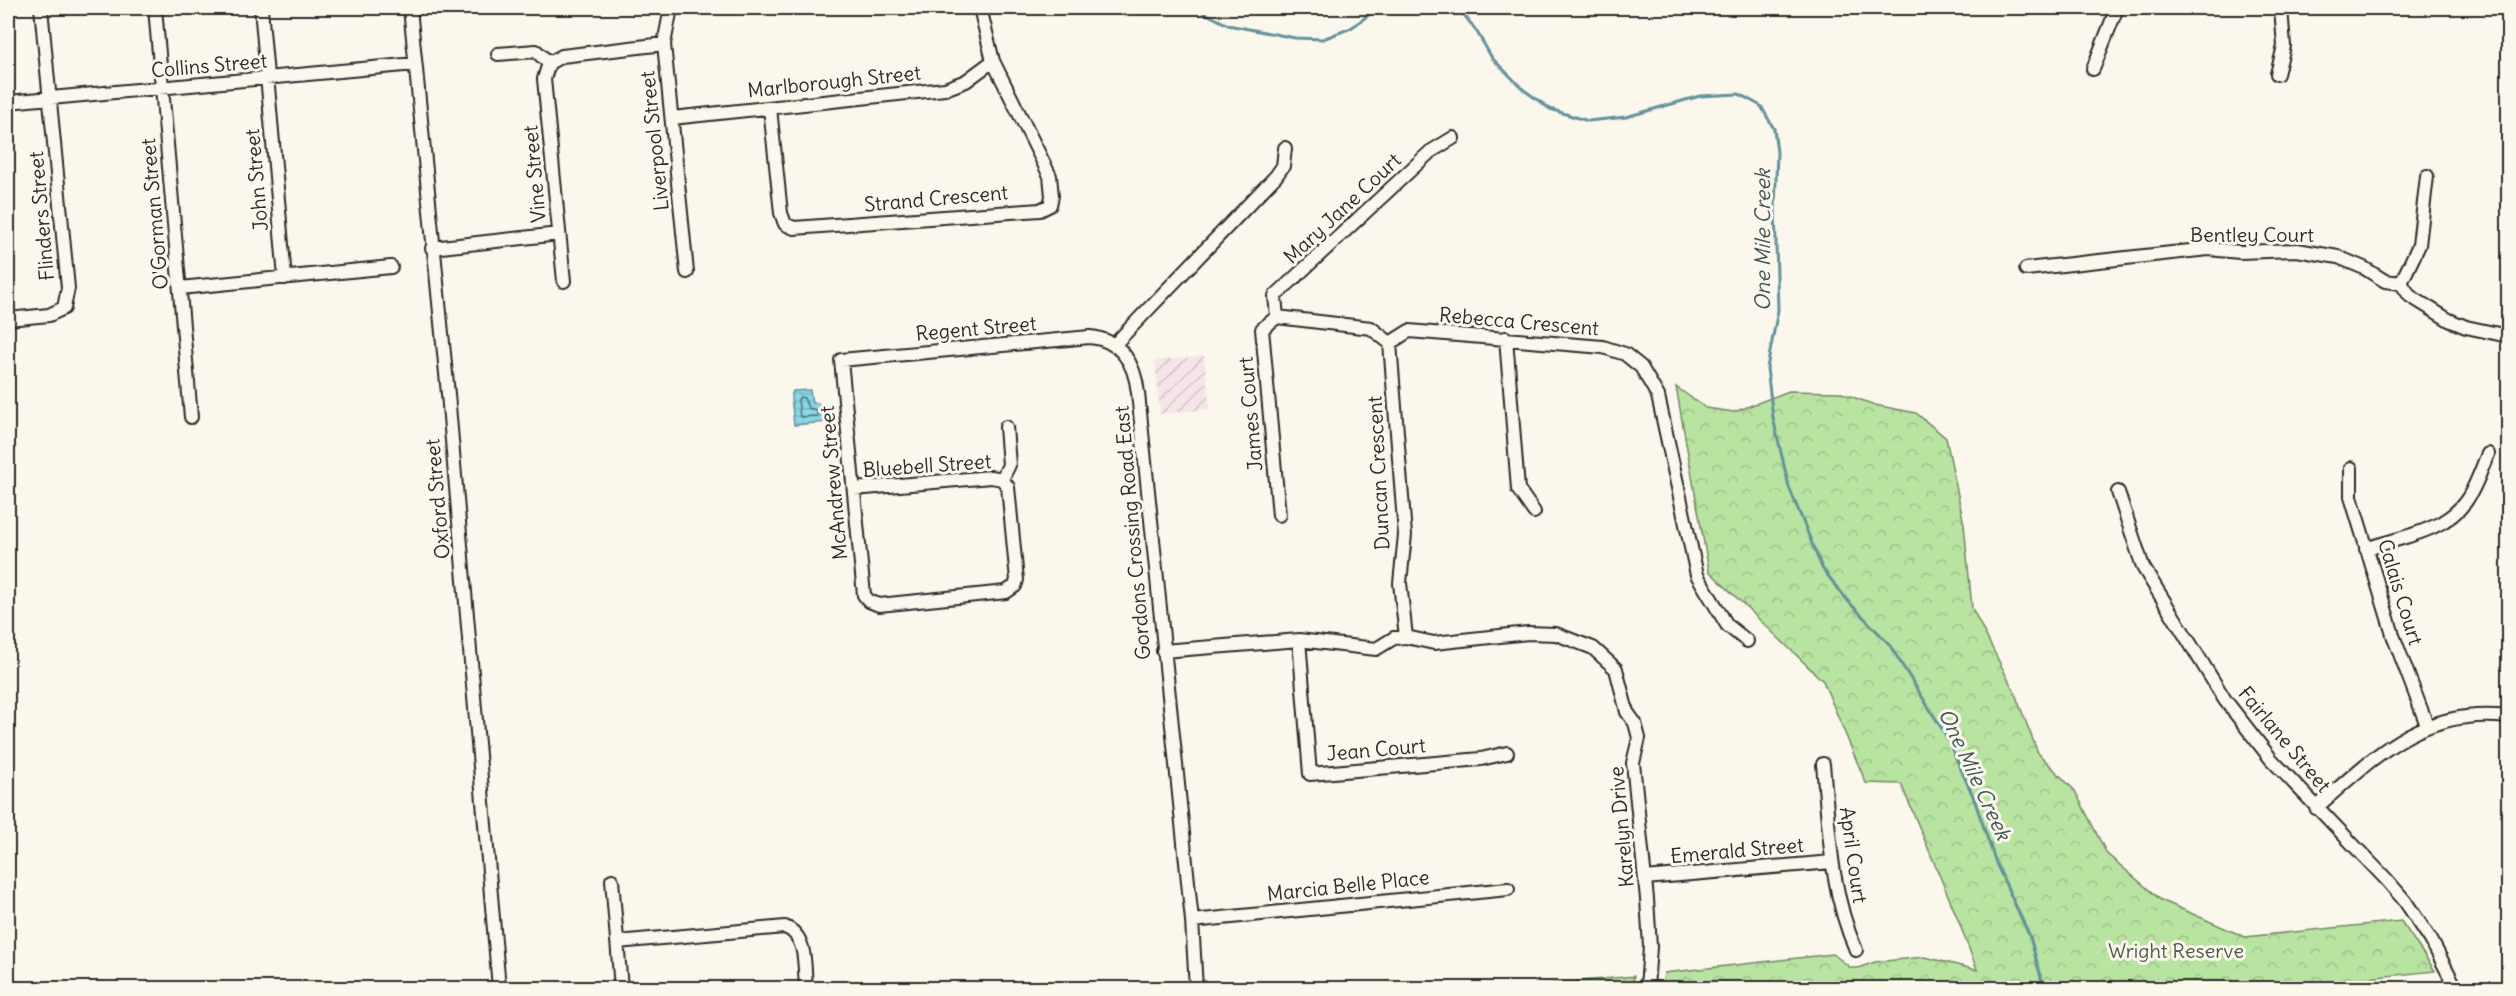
<svg xmlns="http://www.w3.org/2000/svg" width="2516" height="996" font-family="Delius,sans-serif">
<style>
.industrial{fill:url(#industrial-furrows)}
.forest{fill:url(#forest-crowns);stroke:#728766;stroke-width:1.5}
.water{fill:url(#water-rules);stroke:#63929b;stroke-width:1.5}
.lines{fill:none;stroke-linecap:round;stroke-linejoin:round}
.shore{stroke:#506f76;stroke-width:1.5}
.stream{stroke:#63929b;stroke-width:3}
.street-casing{stroke:#2b2b2b;stroke-width:16}
.street{stroke:#fbf7ec;stroke-width:12}
.labels{text-anchor:middle;dominant-baseline:central;stroke-width:6;stroke-linejoin:round;paint-order:stroke}
.street-label{font-size:20px;fill:#2b2b2b;stroke:#fbf7ec}
.park-label{font-size:20px;fill:#4e5948;stroke:#fbf7ec}
.water-label{font-size:21px;font-style:italic;fill:#42565a;stroke:#fbf7ec}
</style>
<defs>
<pattern id="industrial-furrows" width="10" height="10" patternUnits="userSpaceOnUse" patternTransform="scale(1.5)"><rect width="10" height="10" fill="#f5e5e8"/><path d="M-1 1l2-2M0 10L10 0M9 11l2-2" fill="none" stroke="#d2c5c7"/></pattern>
<pattern id="forest-crowns" width="20" height="18" patternUnits="userSpaceOnUse" patternTransform="scale(1.5)"><rect width="20" height="18" fill="#b8e3a0"/><path d="M2 6a3 3 0 1 1 6 0M12 15a3 3 0 1 1 6 0" fill="none" stroke="#9ec38a"/></pattern>
<pattern id="water-rules" width="6" height="5" patternUnits="userSpaceOnUse" patternTransform="scale(1.5)"><rect width="6" height="5" fill="#88d6e6"/><path d="M0 2.5h6" fill="none" stroke="#76b8c5"/></pattern>
</defs>
<rect width="100%" height="100%" fill="#fbf7ec"/>
<filter id="ink" filterUnits="userSpaceOnUse"><feTurbulence type="fractalNoise" baseFrequency=".0167" numOctaves="2"/><feDisplacementMap in="SourceGraphic" scale="12" xChannelSelector="R" yChannelSelector="G"/><feConvolveMatrix kernelMatrix="1 2 1 2 8 2 1 2 1" color-interpolation-filters="sRGB"/></filter>
<g filter="url(#ink)">
<path class="industrial" d="M 1204,356 L 1210,409 L 1160,414 L 1155,361 Z"/>
<path class="forest" d="M 1676,387 L 1706,408 L 1734,412 L 1789,391 L 1839,392 L 1875,405 L 1916,413 L 1946,438 L 1964,524 L 1972,608 L 2014,691 L 2038,753 L 2075,791 L 2107,854 L 2161,900 L 2245,937 L 2401,921 L 2435,971 L 2273,988 L 1662,988 L 1664,973 L 1833,954 L 1851,968 L 1858,968 L 1875,962 L 1925,957 L 1977,970 L 1957,917 L 1901,784 L 1866,783 L 1823,681 L 1709,571 Z
M 1634,976 L 1632,988 L 1506,988 Z"/>
<path class="water" d="M 810,390 L 812,403 L 818,403 L 826,413 L 827,422 L 794,425 L 791,396 L 793,391 Z"/>
<g class="lines">
<path class="shore" d="M 800,397 L 804,398 L 808,408 L 816,410 L 818,416 L 800,417 L 798,400 Z"/>
<path class="stream" d="M 1195,8 L 1228,25 L 1295,38 L 1323,39 L 1351,28 L 1378,8
M 1459,8 L 1477,32 L 1492,58 L 1524,90 L 1550,109 L 1588,121 L 1626,117 L 1700,96 L 1739,94 L 1761,106 L 1774,129 L 1777,152 L 1775,209 L 1778,310 L 1767,368 L 1773,418 L 1789,487 L 1822,568 L 1847,600 L 1889,644 L 1944,732 L 1973,796 L 1996,863 L 2030,937 L 2044,988"/>
<g class="street-casing">
<path id="street" d="M 155,8 L 191,417
M 261,8 L 285,278
M 410,8 L 448,394 L 499,988
M 671,8 L 664,44 L 687,272
M 498,54 L 536,51 L 549,63
M 2093,69 L 2117,8
M 2277,74 L 2284,46 L 2281,8
M 8,102 L 415,64
M 770,108 L 781,213 L 785,224 L 794,228 L 1040,210 L 1050,205 L 1052,196 L 1050,176 L 993,61 L 980,8
M 672,118 L 945,89 L 966,81 L 993,61
M 432,248 L 559,234
M 2026,269 L 2208,249 L 2240,252 L 2297,250 L 2338,257 L 2364,268 L 2385,281 L 2401,283
M 564,281 L 544,79 L 549,63 L 562,56 L 664,44
M 2401,283 L 2410,296 L 2449,320 L 2466,327 L 2508,336
M 2401,283 L 2419,245 L 2427,176
M 180,288 L 391,267
M 1277,317 L 1371,328 L 1390,343 L 1409,331 L 1603,347 L 1625,354 L 1641,367 L 1658,396 L 1697,575 L 1727,625 L 1747,641
M 1277,317 L 1275,296 L 1430,152 L 1453,138
M 1277,317 L 1262,329 L 1279,515
M 8,319 L 49,315 L 64,308 L 68,288 L 41,8
M 1506,338 L 1518,489 L 1534,512
M 1390,343 L 1405,535 L 1400,583 L 1406,637
M 1114,345 L 1276,176 L 1283,166 L 1285,148
M 2351,468 L 2351,497 L 2394,638 L 2427,725
M 1002,479 L 1009,465 L 1006,427
M 854,489 L 991,477 L 1002,479 L 1008,487 L 1017,580 L 1015,586 L 1006,592 L 879,605 L 869,601 L 864,595 L 841,360 L 1090,337 C 1122,340 1135,365 1138,393 L 1192,921 L 1196,988
M 2118,492 L 2143,567 L 2225,700 L 2271,759 L 2386,879 L 2405,901 L 2431,940 L 2456,988
M 2366,549 C 2400,537 2444,532 2466,501 C 2476,487 2481,469 2488,454
M 1299,640 L 1310,774 L 1481,759 L 1507,753
M 1163,651 L 1299,640 L 1376,649 L 1394,638 L 1406,637 L 1434,643 L 1528,633 L 1556,634 L 1593,648 L 1616,669 L 1627,712 L 1635,723 L 1639,738 L 1633,763 L 1647,899 L 1650,947 L 1647,988
M 1823,764 C 1829,827 1830,892 1856,950
M 2316,808 C 2376,755 2422,707 2508,717
M 1645,878 L 1832,862
M 612,880 L 621,988
M 1192,921 L 1508,889
M 617,942 L 785,927 C 808,936 804,968 806,988"/>
</g>
<use href="#street" class="street"/>
</g>
</g>
<g class="labels">
<g class="street-label">
<text transform="translate(209 65) rotate(-5)">Collins Street</text>
<text transform="translate(834 81) rotate(-6)">Marlborough Street</text>
<text transform="translate(654 141) rotate(-96)">Liverpool Street</text>
<text transform="translate(534 174) rotate(-95)">Vine Street</text>
<text transform="translate(256 180) rotate(-95)">John Street</text>
<text transform="translate(936 198) rotate(-5)">Strand Crescent</text>
<text transform="translate(1342 208) rotate(-43)">Mary Jane Court</text>
<text transform="translate(154 214) rotate(-95)">O'Gorman Street</text>
<text transform="translate(41 216) rotate(-95)">Flinders Street</text>
<text x="2252" y="234">Bentley Court</text>
<text transform="translate(1519 321) rotate(5)">Rebecca Crescent</text>
<text transform="translate(976 328) rotate(-5)">Regent Street</text>
<text transform="translate(1250 414) rotate(-95)">James Court</text>
<text transform="translate(927 465) rotate(-4)">Bluebell Street</text>
<text transform="translate(1378 473) rotate(-93)">Duncan Crescent</text>
<text transform="translate(833 483) rotate(-95)">McAndrew Street</text>
<text transform="translate(437 499) rotate(-95)">Oxford Street</text>
<text transform="translate(1132 533) rotate(-95)">Gordons Crossing Road East</text>
<text transform="translate(2401 592) rotate(73)">Calais Court</text>
<text transform="translate(2285 739) rotate(50)">Fairlane Street</text>
<text transform="translate(1376 749) rotate(-5)">Jean Court</text>
<text transform="translate(1621 827) rotate(-95)">Karelyn Drive</text>
<text transform="translate(1737 850) rotate(-5)">Emerald Street</text>
<text transform="translate(1854 855) rotate(82)">April Court</text>
<text transform="translate(1348 885) rotate(-6)">Marcia Belle Place</text>
</g>
<g class="park-label">
<text x="2176" y="950">Wright Reserve</text>
</g>
<g class="water-label">
<text transform="translate(1762 240) rotate(-90)">One Mile Creek</text>
<text transform="translate(1975 774) rotate(65)">One Mile Creek</text>
</g>
</g>
<rect width="2516" height="996" fill="none" stroke="#fbf7ec" stroke-width="30"/>
<rect x="15" y="15" width="2486" height="966" fill="none" stroke="#2b2b2b" stroke-width="2" filter="url(#ink)"/>
</svg>
